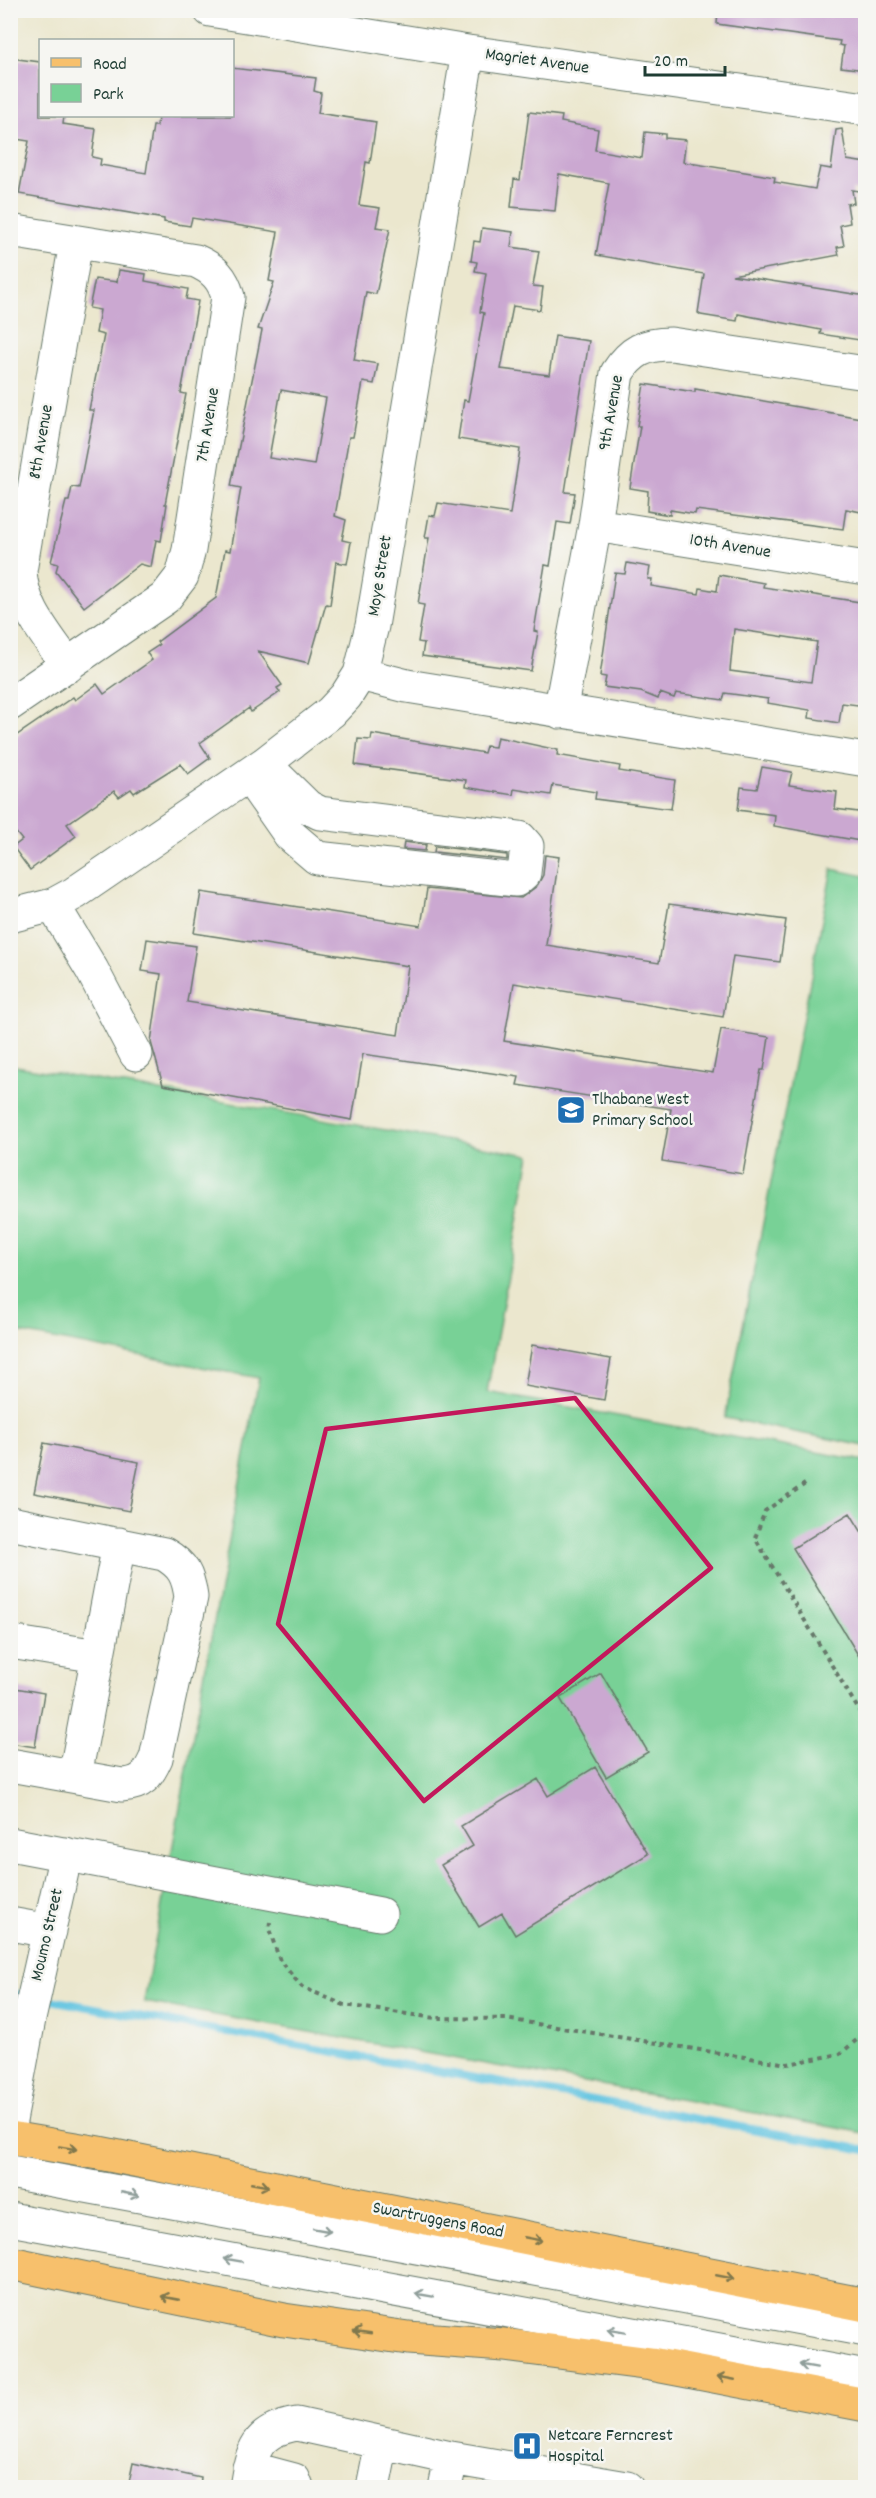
<svg xmlns="http://www.w3.org/2000/svg" width="876" height="2498" font-family="Dekko,sans-serif">
<style>
.green{fill:#78d196;stroke:#4c8765;stroke-width:1.5}
.lines{fill:none;stroke-linecap:round;stroke-linejoin:round}
.stream{stroke:#63c5e1;stroke-width:8}
.building{fill:#cba8d1;fill-rule:evenodd}
.minor-casing{stroke:#66786a;stroke-width:35}
.major-casing{stroke:#66786a;stroke-width:35}
.path{stroke:#66786a;stroke-width:4;stroke-dasharray:4.5 4.5;stroke-linecap:butt}
.minor{stroke:#fff;stroke-width:33}
.major{stroke:#f7c06c;stroke-width:33}
.oneway{stroke:#80784d}
.oneway2{stroke:#8f9e9a}
.marked{fill:none;stroke:#c2185b;stroke-width:4.5;stroke-linejoin:round}
.labels{text-anchor:middle;dominant-baseline:central;stroke-width:5;stroke-linejoin:round;paint-order:stroke}
.street-label{font-size:18px;fill:#1f3d34;stroke:#f6f6f2}
.poi-label{font-size:18px;fill:#1f3d34;stroke:#f6f6f2;text-anchor:start}
</style>
<rect width="100%" height="100%" fill="#f6f6f2"/>
<filter id="ink" filterUnits="userSpaceOnUse"><feTurbulence type="fractalNoise" baseFrequency=".0167" numOctaves="2"/><feDisplacementMap in="SourceGraphic" scale="12" xChannelSelector="R" yChannelSelector="G"/><feConvolveMatrix kernelMatrix="1 2 1 2 8 2 1 2 1" color-interpolation-filters="sRGB"/></filter>
<filter id="wash" filterUnits="userSpaceOnUse"><feTurbulence type="fractalNoise" baseFrequency=".008" numOctaves="4" result="noise"/><feDisplacementMap in="SourceGraphic" scale="24" xChannelSelector="R" yChannelSelector="G"/><feGaussianBlur stdDeviation="1.35" result="paint"/><feColorMatrix in="noise" values="0 0 0 0 0 0 0 0 0 0 0 0 0 0 0 0 0 1.4 0 .05"/><feComposite in="paint" operator="in"/></filter>
<g filter="url(#wash)">
<rect width="100%" height="100%" fill="#ebe7ce"/>
<path class="green" d="M 832,869 L 865,876 L 865,1446 L 725,1418 Z
M 10,1065 L 530,1155 L 487,1392 L 865,1461 L 865,2133 L 144,2002 L 259,1378 L 11,1331 Z"/>
<g class="lines">
<path class="stream" d="M 10,1993 L 27,1996
M 40,1998 L 866,2150"/>
</g>
<g id="blocks">
<path class="building" d="M 718,10 L 866,10 L 866,70 L 841,67 L 844,46 L 839,45 L 840,41 L 717,24 Z
M 10,58 L 40,62 L 40,116 L 64,116 L 63,124 L 96,129 L 92,157 L 101,159 L 100,165 L 146,173 L 153,126 L 157,126 L 158,116 L 232,116 L 232,68 L 316,78 L 314,91 L 321,93 L 318,113 L 376,122 L 370,163 L 366,162 L 359,205 L 380,208 L 376,227 L 390,229 L 376,294 L 366,292 L 354,360 L 378,364 L 374,384 L 363,382 L 353,437 L 349,437 L 335,516 L 346,520 L 342,540 L 351,542 L 347,564 L 336,562 L 330,605 L 326,604 L 309,663 L 258,651 L 282,685 L 277,688 L 280,692 L 251,712 L 249,708 L 200,743 L 210,758 L 188,774 L 180,764 L 134,793 L 131,789 L 119,797 L 114,791 L 67,824 L 76,836 L 30,870 L 13,847 L 22,840 L 10,825 L 10,740 L 73,697 L 75,700 L 97,684 L 104,694 L 152,660 L 147,653 L 159,645 L 157,642 L 216,598 L 225,550 L 230,551 L 241,488 L 231,486 L 262,330 L 258,329 L 274,282 L 269,281 L 278,232 L 192,218 L 190,226 L 164,222 L 164,219 L 19,194 L 29,141 L 10,138 ZM 281,390 L 326,398 L 314,465 L 269,458 Z
M 529,112 L 562,116 L 561,122 L 598,129 L 595,150 L 642,158 L 645,132 L 665,134 L 665,138 L 686,140 L 683,162 L 775,177 L 774,182 L 815,189 L 820,167 L 831,169 L 836,130 L 842,129 L 847,160 L 866,163 L 866,192 L 852,190 L 854,203 L 847,204 L 850,223 L 840,225 L 844,246 L 837,247 L 839,255 L 732,275 L 866,296 L 866,341 L 820,334 L 821,330 L 738,314 L 737,321 L 701,315 L 698,313 L 704,274 L 596,255 L 609,183 L 559,174 L 555,211 L 511,207 L 514,179 L 520,180 Z
M 482,228 L 513,232 L 511,247 L 539,251 L 533,286 L 543,287 L 540,310 L 513,306 L 501,369 L 549,375 L 555,336 L 589,341 L 565,492 L 575,493 L 570,524 L 557,522 L 550,566 L 545,565 L 534,631 L 538,632 L 531,671 L 422,656 L 424,643 L 418,642 L 424,605 L 418,604 L 429,538 L 425,538 L 429,515 L 435,516 L 438,503 L 510,514 L 520,449 L 458,439 L 464,400 L 468,401 L 484,313 L 480,312 L 486,273 L 475,271 L 477,262 L 471,261 L 474,241 L 480,242 Z
M 119,270 L 146,274 L 145,281 L 188,289 L 186,299 L 198,301 L 181,393 L 186,394 L 165,504 L 167,504 L 161,541 L 156,540 L 151,567 L 140,564 L 84,607 L 56,571 L 58,564 L 51,562 L 66,501 L 69,501 L 72,487 L 79,488 L 94,410 L 89,410 L 104,335 L 96,333 L 100,310 L 89,308 L 95,279 L 117,282 Z
M 644,384 L 695,392 L 695,389 L 866,419 L 866,513 L 846,509 L 843,529 L 696,510 L 695,514 L 670,510 L 670,515 L 647,511 L 648,491 L 630,488 L 640,426 L 637,426 Z
M 627,563 L 650,567 L 648,579 L 652,579 L 651,586 L 699,594 L 700,588 L 717,591 L 719,575 L 764,583 L 763,587 L 866,603 L 866,646 L 860,679 L 866,680 L 866,706 L 842,703 L 839,723 L 809,718 L 810,710 L 767,703 L 768,699 L 725,693 L 723,700 L 676,693 L 674,698 L 660,693 L 658,699 L 641,692 L 604,687 L 606,677 L 600,676 L 615,573 L 625,574 ZM 734,629 L 817,642 L 811,682 L 730,671 Z
M 372,734 L 484,753 L 486,746 L 495,747 L 497,737 L 558,750 L 557,755 L 620,766 L 619,771 L 675,780 L 671,809 L 595,799 L 596,792 L 553,785 L 551,795 L 514,789 L 513,795 L 465,787 L 466,780 L 355,765 L 358,739 L 371,740 Z
M 762,767 L 792,772 L 789,785 L 837,792 L 835,809 L 866,813 L 866,842 L 774,826 L 775,815 L 738,810 L 741,787 L 757,789 Z
M 404,842 L 426,845 L 425,851 L 403,849 Z
M 435,846 L 507,855 L 507,860 L 434,852 Z
M 545,855 L 559,857 L 546,945 L 659,963 L 669,904 L 786,920 L 780,962 L 733,956 L 723,1017 L 514,983 L 504,1041 L 713,1073 L 721,1029 L 769,1037 L 764,1070 L 761,1070 L 743,1174 L 662,1161 L 671,1109 L 517,1085 L 519,1077 L 363,1054 L 352,1120 L 163,1085 L 151,1042 L 161,974 L 142,971 L 147,939 L 196,946 L 187,1002 L 398,1035 L 408,966 L 194,933 L 201,892 L 421,926 L 427,889 L 521,898 L 537,886 L 543,875 Z
M 532,1345 L 611,1359 L 604,1400 L 525,1386 Z
M 44,1443 L 139,1462 L 129,1511 L 34,1493 Z
M 850,1513 L 866,1539 L 866,1668 L 793,1548 Z
M 601,1673 L 648,1752 L 606,1777 L 560,1698 Z
M 10,1687 L 44,1693 L 35,1747 L 10,1743 Z
M 595,1767 L 648,1854 L 515,1935 L 502,1913 L 479,1927 L 441,1865 L 473,1846 L 461,1826 L 538,1779 L 548,1796 Z
M 133,2463 L 201,2478 L 200,2487 L 128,2487 Z"/>
</g>
</g>
<g filter="url(#ink)">
<use href="#blocks" fill-opacity="0" stroke="#66786a" stroke-width="1.5"/>
<g class="lines">
<g class="minor-casing">
<path id="minor" d="M 210,10 L 468,52 L 866,109
M 10,231 L 196,261 C 214,269 223,278 228,297 L 189,550 L 182,576 L 165,598 L 10,704
M 595,525 L 866,568
M 68,666 C 48,636 22,609 20,571 L 76,242
M 360,674 L 407,686 L 866,760
M 560,712 L 595,525 L 617,373 C 631,351 645,344 671,344 L 866,373
M 248,775 L 290,835 L 317,858 L 516,880 L 524,873 L 527,846 L 520,838 L 320,813 L 308,807 L 264,764
M 53,905 L 92,970 L 136,1054
M 10,916 L 53,905 L 75,893 L 264,764 L 331,712 L 346,696 L 360,674 L 372,626 L 468,52
M 10,1523 L 164,1554 C 183,1565 188,1575 191,1597 L 156,1758 C 148,1776 142,1784 122,1785 L 10,1765
M 10,1642 L 98,1656
M 75,1776 L 119,1544
M 10,1844 L 380,1914
M 10,1924 L 49,1931
M 10,2121 L 29,2019 L 66,1854
M 10,2172 L 866,2330
M 10,2219 L 866,2377
M 249,2468 L 294,2480 L 297,2488
M 246,2488 C 252,2449 256,2431 297,2424 L 451,2458
M 373,2488 L 382,2443
M 445,2488 L 451,2458 L 627,2488"/>
</g>
<g class="major-casing">
<path id="major" d="M 10,2138 L 99,2153 L 866,2305
M 10,2263 L 284,2320 L 408,2338 L 504,2345 L 651,2364 L 866,2405"/>
</g>
<path class="path" d="M 805,1484 L 765,1511 L 755,1538 L 866,1722
M 270,1922 L 269,1929 L 280,1961 L 302,1987 L 344,2005 L 435,2018 L 506,2019 L 788,2064 L 840,2054 L 866,2032"/>
<use href="#minor" class="minor"/>
<use href="#major" class="major"/>
</g>
<defs><path id="oneway-shaft" d="M-6 0H5M1.5-3L5.5 0L1.5 3" fill="none" stroke-width="1.6" stroke-linecap="round" stroke-linejoin="round" transform="scale(1.5)"/></defs>
<g class="oneway">
<use href="#oneway-shaft" transform="translate(68 2148) rotate(10)"/>
<use href="#oneway-shaft" transform="translate(260 2185) rotate(11)"/>
<use href="#oneway-shaft" transform="translate(533 2239) rotate(11)"/>
<use href="#oneway-shaft" transform="translate(725 2277) rotate(11)"/>
<use href="#oneway-shaft" transform="translate(170 2298) rotate(-169)"/>
<use href="#oneway-shaft" transform="translate(362 2332) rotate(-172)"/>
<use href="#oneway-shaft" transform="translate(726 2378) rotate(-169)"/>
</g>
<g class="oneway2">
<use href="#oneway-shaft" transform="translate(130 2194) rotate(11)"/>
<use href="#oneway-shaft" transform="translate(322 2230) rotate(10)"/>
<use href="#oneway-shaft" transform="translate(233 2260) rotate(-170)"/>
<use href="#oneway-shaft" transform="translate(424 2295) rotate(-170)"/>
<use href="#oneway-shaft" transform="translate(616 2331) rotate(-170)"/>
<use href="#oneway-shaft" transform="translate(808 2366) rotate(-170)"/>
</g>
</g>
<path class="marked" d="M 575,1398 L 711,1568 L 424,1801 L 278,1624 L 326,1429 Z"/>
<defs>
<g id="school-square" transform="scale(1.5)"><rect x="-9" y="-9" width="18" height="18" rx="4" fill="#1f6fb2" stroke="#f6f6f2"/><path d="M0-5L7-2L0 1L-7-2ZM-4 1L0 2.5L4 1V4Q0 6-4 4Z" fill="#fff"/></g>
<g id="hospital-square" transform="scale(1.5)"><rect x="-9" y="-9" width="18" height="18" rx="4" fill="#1f6fb2" stroke="#f6f6f2"/><path d="M-5-5h3v3.5h4V-5h3V5h-3V1.5h-4V5h-3Z" fill="#fff"/></g>
</defs>
<g fill-rule="evenodd">
<use href="#school-square" x="571" y="1110"/>
<use href="#hospital-square" x="527" y="2446"/>
</g>
<g class="labels">
<g class="street-label">
<text transform="translate(537 62) rotate(8)">Magriet Avenue</text>
<text transform="translate(612 413) rotate(-80)">9th Avenue</text>
<text transform="translate(209 425) rotate(-81)">7th Avenue</text>
<text transform="translate(42 442) rotate(-80)">8th Avenue</text>
<text transform="translate(730 547) rotate(9)">10th Avenue</text>
<text transform="translate(381 576) rotate(-81)">Moye Street</text>
<text transform="translate(48 1935) rotate(-77)">Moumo Street</text>
<text transform="translate(438 2221) rotate(11)">Swartruggens Road</text>
</g>
<g class="poi-label">
<text x="592" y="1100">Tlhabane West<tspan x="592" dy="21">Primary School</tspan></text>
<text x="548" y="2436">Netcare Ferncrest<tspan x="548" dy="21">Hospital</tspan></text>
</g>
</g>
<rect width="876" height="2498" fill="none" stroke="#f6f6f2" stroke-width="36"/>
<rect x="39" y="39" width="195" height="78" fill="#f6f6f2" stroke="#a0aca6" stroke-width="1.5"/>
<rect x="51" y="58" width="30" height="9" fill="#f7c06c" stroke="#a0aca6" stroke-width="1.5"/>
<text x="93" y="69" font-size="18" fill="#1f3d34">Road</text>
<rect x="51" y="84" width="30" height="18" fill="#78d196" stroke="#a0aca6" stroke-width="1.5"/>
<text x="93" y="99" font-size="18" fill="#1f3d34">Park</text>
<path d="M645 66v9h80v-9" fill="none" stroke="#1f3d34" stroke-width="3"/>
<text x="654" y="66" font-size="18" fill="#1f3d34" stroke="#f6f6f2" stroke-width="4.5" paint-order="stroke">20 m</text>
</svg>
